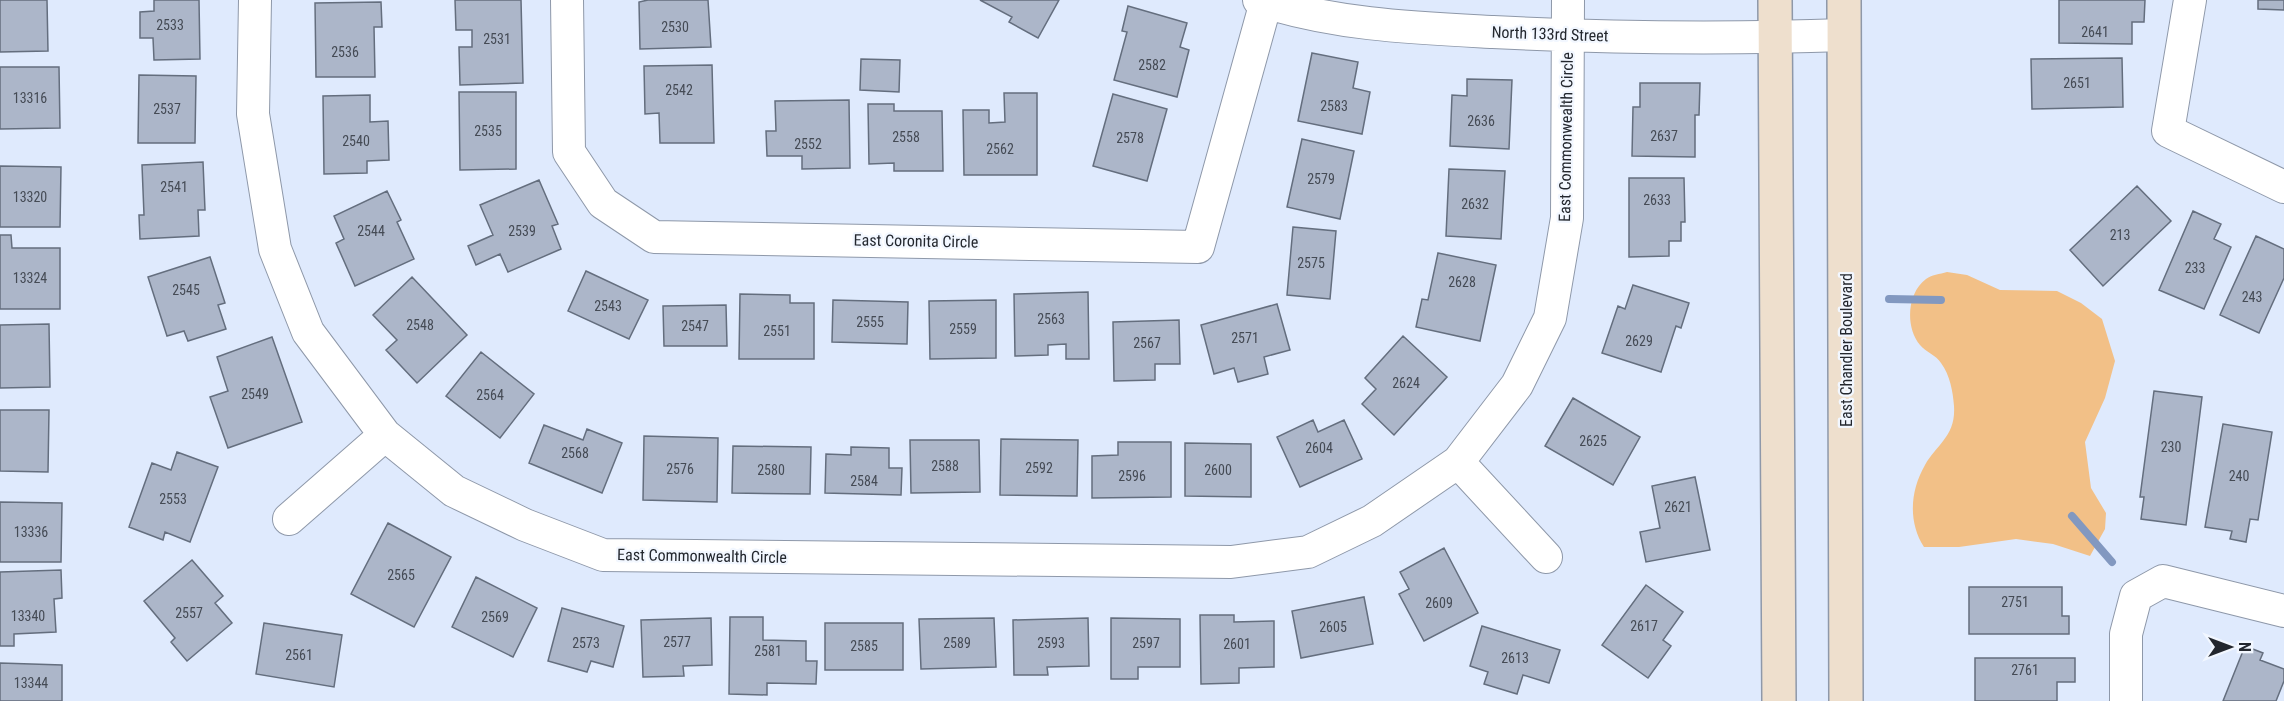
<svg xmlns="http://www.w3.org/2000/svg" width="2284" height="701" font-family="'Roboto Condensed',sans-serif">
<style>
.green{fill:#f2c087}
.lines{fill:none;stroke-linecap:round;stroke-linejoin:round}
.stream{stroke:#8298c0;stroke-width:8}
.building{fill:#acb6c9;stroke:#646e7e;stroke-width:1.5}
.minor-casing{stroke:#8e98a9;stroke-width:34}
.secondary-casing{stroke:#8e98a9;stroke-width:36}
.minor{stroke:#fff;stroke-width:32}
.secondary{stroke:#eedfcd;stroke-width:33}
.labels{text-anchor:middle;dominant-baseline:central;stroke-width:4.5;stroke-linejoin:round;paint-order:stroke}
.number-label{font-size:14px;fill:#454b55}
.street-label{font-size:16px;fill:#23272e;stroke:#f2f7ff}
</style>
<rect width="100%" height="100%" fill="#dfeafd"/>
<path class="green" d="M 1947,272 L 1967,275 L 2000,290 L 2057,291 L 2081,303 L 2102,319 L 2115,361 L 2105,398 L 2085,442 L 2091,488 L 2106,513 L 2105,529 L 2090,556 L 2053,544 L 2016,539 L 1959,547 L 1924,547 C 1908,522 1910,491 1925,465 C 1937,444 1956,436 1954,406 C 1953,392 1950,375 1941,363 C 1936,355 1926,352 1920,345 C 1905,327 1907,293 1926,279 C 1931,275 1940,274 1947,272 Z"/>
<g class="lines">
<path class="stream" d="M 1889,299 L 1941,300
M 2072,516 L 2112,562"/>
</g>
<path class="building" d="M 0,0 L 47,0 L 48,51 L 0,52 Z
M 154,0 L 199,0 L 200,59 L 154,60 L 153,38 L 140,38 L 140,12 L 154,11 Z
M 455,0 L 521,0 L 523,83 L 460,85 L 459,47 L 472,47 L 472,30 L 456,30 Z
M 648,0 L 708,0 L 711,47 L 640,49 L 639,2 Z
M 980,0 L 1059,0 L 1038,38 L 1009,22 L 1012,17 Z
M 2059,0 L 2145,0 L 2144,22 L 2132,22 L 2132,44 L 2059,43 Z
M 2258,0 L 2284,0 L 2284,10 L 2258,9 Z
M 381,2 L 382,27 L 374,27 L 375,77 L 316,77 L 315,3 Z
M 1128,6 L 1187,23 L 1180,47 L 1189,50 L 1177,97 L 1114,80 L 1127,32 L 1122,31 Z
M 1312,53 L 1358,62 L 1353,88 L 1370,92 L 1362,134 L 1298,121 Z
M 2122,58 L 2123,107 L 2032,109 L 2031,59 Z
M 861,59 L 900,60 L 899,92 L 860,90 Z
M 712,65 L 714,143 L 660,143 L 659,113 L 645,114 L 644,66 Z
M 0,67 L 59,67 L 60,128 L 0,129 Z
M 139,75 L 196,76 L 195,143 L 138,143 Z
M 1467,79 L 1512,80 L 1509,149 L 1450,146 L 1452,95 L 1467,96 Z
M 1640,83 L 1700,83 L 1699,115 L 1695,115 L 1695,157 L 1632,156 L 1633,107 L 1640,107 Z
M 459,92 L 516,92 L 516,169 L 460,170 Z
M 1004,93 L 1037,93 L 1037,175 L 964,175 L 963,110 L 989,110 L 989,123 L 1005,122 Z
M 1113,94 L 1167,109 L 1147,181 L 1093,166 Z
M 370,95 L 370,122 L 388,121 L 389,160 L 367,161 L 367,173 L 324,174 L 323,96 Z
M 849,100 L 850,168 L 802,169 L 802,156 L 767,156 L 766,131 L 776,131 L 775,101 Z
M 868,104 L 894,104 L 894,111 L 942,111 L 943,171 L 894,171 L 894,163 L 869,164 Z
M 1302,139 L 1354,151 L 1340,219 L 1287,207 Z
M 203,162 L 205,210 L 198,210 L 199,236 L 140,239 L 139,215 L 144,215 L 142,165 Z
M 0,166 L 61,167 L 60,227 L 0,227 Z
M 1449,169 L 1505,171 L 1501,239 L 1446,236 Z
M 1629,178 L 1684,178 L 1685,222 L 1681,222 L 1681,241 L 1669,241 L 1669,256 L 1629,257 Z
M 539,180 L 558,224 L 552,226 L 561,249 L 508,272 L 500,254 L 476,265 L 468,246 L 493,235 L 480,205 Z
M 2137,186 L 2171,221 L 2103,286 L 2070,250 Z
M 387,191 L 401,220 L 397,222 L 414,259 L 355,286 L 336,243 L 344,239 L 334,216 Z
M 2193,211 L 2221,224 L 2214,239 L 2231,247 L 2204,309 L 2159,290 Z
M 1293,227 L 1336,231 L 1330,299 L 1287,295 Z
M 0,235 L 11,235 L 12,248 L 60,248 L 60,309 L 0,309 Z
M 2256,236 L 2284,249 L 2284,278 L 2259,333 L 2220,315 Z
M 1438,253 L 1496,265 L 1480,341 L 1416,327 L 1422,299 L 1428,300 Z
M 210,257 L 225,303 L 218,305 L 226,329 L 188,341 L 184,331 L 167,336 L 148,277 Z
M 586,271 L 648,300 L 629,339 L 568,311 Z
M 412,277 L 467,335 L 417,383 L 386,350 L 397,340 L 373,315 Z
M 1633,285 L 1689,303 L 1681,328 L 1676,326 L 1661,372 L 1602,353 L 1618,306 L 1625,309 Z
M 1088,292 L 1089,359 L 1066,359 L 1066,344 L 1048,345 L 1048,355 L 1015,356 L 1014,294 Z
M 740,294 L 790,295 L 790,303 L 814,303 L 814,359 L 739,359 Z
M 833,300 L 908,302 L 907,344 L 832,342 Z
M 996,300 L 996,358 L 930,359 L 929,301 Z
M 1277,304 L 1290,350 L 1264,357 L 1268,374 L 1238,382 L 1234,368 L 1214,374 L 1201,325 Z
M 726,305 L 727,346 L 664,346 L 663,306 Z
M 1179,320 L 1180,364 L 1155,364 L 1155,380 L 1114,381 L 1113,322 Z
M 49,324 L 50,387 L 0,388 L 0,325 Z
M 1403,336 L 1447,377 L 1394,435 L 1362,404 L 1376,389 L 1365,378 Z
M 272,337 L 302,422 L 228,448 L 210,397 L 228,391 L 217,357 Z
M 481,352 L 534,394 L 500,438 L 446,396 Z
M 2154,391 L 2202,397 L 2186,525 L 2141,519 L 2144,497 L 2140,497 Z
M 1573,398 L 1640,437 L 1613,485 L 1545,446 Z
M 0,410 L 49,410 L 48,472 L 0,471 Z
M 1313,420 L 1318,432 L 1344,420 L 1362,459 L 1300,487 L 1277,437 Z
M 2223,424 L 2272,432 L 2258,520 L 2250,519 L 2246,542 L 2230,539 L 2232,531 L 2205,527 Z
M 544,425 L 583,440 L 587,429 L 622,443 L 602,493 L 529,463 Z
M 644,436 L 718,438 L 717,502 L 643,500 Z
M 1001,439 L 1078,440 L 1077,496 L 1000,495 Z
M 910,440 L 979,440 L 980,492 L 911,493 Z
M 1118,442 L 1171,442 L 1171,497 L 1092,498 L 1092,456 L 1118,455 Z
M 1185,443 L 1251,444 L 1251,497 L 1185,496 Z
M 733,446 L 811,447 L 810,494 L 732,493 Z
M 851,447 L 889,448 L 889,468 L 902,468 L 901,495 L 825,493 L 826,454 L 851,455 Z
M 177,452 L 218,467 L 190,542 L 165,532 L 163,540 L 129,527 L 152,463 L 171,470 Z
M 1695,477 L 1710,550 L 1646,562 L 1640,532 L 1660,528 L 1652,486 Z
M 0,502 L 62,503 L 61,562 L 0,562 Z
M 388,523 L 451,557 L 414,627 L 351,594 Z
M 1444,548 L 1478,613 L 1424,641 L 1399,594 L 1409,589 L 1400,572 Z
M 192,560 L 223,596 L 215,603 L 232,623 L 187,661 L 171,642 L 175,638 L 144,601 Z
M 61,570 L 62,598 L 54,599 L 56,632 L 14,634 L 14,646 L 0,646 L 0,572 Z
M 476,577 L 537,608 L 513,657 L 452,627 Z
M 1646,585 L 1683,612 L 1663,640 L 1671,646 L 1648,678 L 1602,645 Z
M 1969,587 L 2062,587 L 2062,616 L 2069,616 L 2069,634 L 1969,634 Z
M 1364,597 L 1373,644 L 1301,658 L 1292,611 Z
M 562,608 L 624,626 L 613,667 L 591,661 L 587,672 L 548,661 Z
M 1200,615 L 1234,615 L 1234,622 L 1274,621 L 1274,667 L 1239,668 L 1239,683 L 1201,684 Z
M 730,617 L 763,617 L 763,640 L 806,641 L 806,661 L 817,661 L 816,684 L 767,683 L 767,695 L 729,694 Z
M 711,618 L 712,665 L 683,666 L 684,676 L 643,677 L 641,620 Z
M 994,618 L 996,667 L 921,669 L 919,619 Z
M 1088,618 L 1089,666 L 1047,667 L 1048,675 L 1014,675 L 1013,620 Z
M 1111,618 L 1180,619 L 1180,667 L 1138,667 L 1138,679 L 1111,679 Z
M 264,623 L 342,635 L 334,687 L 256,674 Z
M 825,623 L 903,623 L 903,670 L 825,670 Z
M 1482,626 L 1560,650 L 1549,683 L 1523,675 L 1517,694 L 1484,684 L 1488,672 L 1470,666 Z
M 2245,646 L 2263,653 L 2260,660 L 2284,669 L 2284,681 L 2276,701 L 2223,701 Z
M 1975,658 L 2075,658 L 2075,682 L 2057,682 L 2057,701 L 1975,701 Z
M 0,663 L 62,665 L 62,701 L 0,701 Z"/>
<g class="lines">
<g class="minor-casing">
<path id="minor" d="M 255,0 L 253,114 L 275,249 L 308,332 L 385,435 L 454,491 L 525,525 L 603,555 L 1231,562 L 1308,552 L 1372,521 L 1458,462 L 1517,385 L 1550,318 L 1567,218 L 1568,0
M 567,0 L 569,152 L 603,203 L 654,237 L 1198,247 L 1266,2
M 1259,0 C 1335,25 1415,28 1493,32 C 1610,38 1727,39 1844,35
M 2190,0 L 2168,131 L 2284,187
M 1458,462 L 1546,557
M 289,519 L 385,435
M 2126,701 L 2126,634 L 2136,596 L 2163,581 L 2284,611"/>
</g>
<g class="secondary-casing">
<path id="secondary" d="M 1775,0 L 1779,701
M 1844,0 L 1846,701"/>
</g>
<use href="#minor" class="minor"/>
<use href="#secondary" class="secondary"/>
</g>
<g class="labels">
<g class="number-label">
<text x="170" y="25">2533</text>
<text x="675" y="27">2530</text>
<text x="2095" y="32">2641</text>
<text x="497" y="39">2531</text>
<text x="345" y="52">2536</text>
<text x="1152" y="65">2582</text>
<text x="2077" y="83">2651</text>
<text x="679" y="90">2542</text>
<text x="30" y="98">13316</text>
<text x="1334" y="106">2583</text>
<text x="167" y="109">2537</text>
<text x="1481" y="121">2636</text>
<text x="488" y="131">2535</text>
<text x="1664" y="136">2637</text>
<text x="906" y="137">2558</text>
<text x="1130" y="138">2578</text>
<text x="356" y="141">2540</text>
<text x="808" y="144">2552</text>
<text x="1000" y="149">2562</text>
<text x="1321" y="179">2579</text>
<text x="174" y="187">2541</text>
<text x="30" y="197">13320</text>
<text x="1657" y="200">2633</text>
<text x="1475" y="204">2632</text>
<text x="371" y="231">2544</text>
<text x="522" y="231">2539</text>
<text x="2120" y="235">213</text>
<text x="1311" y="263">2575</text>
<text x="2195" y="268">233</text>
<text x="30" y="278">13324</text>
<text x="1462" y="282">2628</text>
<text x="186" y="290">2545</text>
<text x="2252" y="297">243</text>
<text x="608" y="306">2543</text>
<text x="1051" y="319">2563</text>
<text x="870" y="322">2555</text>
<text x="420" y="325">2548</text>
<text x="695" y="326">2547</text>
<text x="963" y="329">2559</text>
<text x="777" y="331">2551</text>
<text x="1245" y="338">2571</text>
<text x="1639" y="341">2629</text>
<text x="1147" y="343">2567</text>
<text x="1406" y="383">2624</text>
<text x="255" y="394">2549</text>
<text x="490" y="395">2564</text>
<text x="1593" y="441">2625</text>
<text x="2171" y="447">230</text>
<text x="1319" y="448">2604</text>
<text x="575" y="453">2568</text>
<text x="945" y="466">2588</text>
<text x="1039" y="468">2592</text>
<text x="680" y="469">2576</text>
<text x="771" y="470">2580</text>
<text x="1218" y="470">2600</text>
<text x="1132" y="476">2596</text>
<text x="2239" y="476">240</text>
<text x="864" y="481">2584</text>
<text x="173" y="499">2553</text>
<text x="1678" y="507">2621</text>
<text x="31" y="532">13336</text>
<text x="401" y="575">2565</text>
<text x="2015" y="602">2751</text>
<text x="1439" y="603">2609</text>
<text x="189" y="613">2557</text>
<text x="28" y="616">13340</text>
<text x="495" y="617">2569</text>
<text x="1644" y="626">2617</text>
<text x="1333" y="627">2605</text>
<text x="677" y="642">2577</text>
<text x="586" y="643">2573</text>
<text x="957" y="643">2589</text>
<text x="1051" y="643">2593</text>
<text x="1146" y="643">2597</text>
<text x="1237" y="644">2601</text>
<text x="864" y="646">2585</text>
<text x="768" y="651">2581</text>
<text x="299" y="655">2561</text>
<text x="1515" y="658">2613</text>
<text x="2025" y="670">2761</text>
<text x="31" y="683">13344</text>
</g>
<g class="street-label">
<text transform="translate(1550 34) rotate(2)">North 133rd Street</text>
<text transform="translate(1566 137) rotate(-89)">East Commonwealth Circle</text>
<text transform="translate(916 241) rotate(1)">East Coronita Circle</text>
<text transform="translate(1846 350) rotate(-90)">East Chandler Boulevard</text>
<text transform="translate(702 556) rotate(1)">East Commonwealth Circle</text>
</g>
</g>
<g transform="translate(2230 647) rotate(90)" stroke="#f2f7ff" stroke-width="4.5" paint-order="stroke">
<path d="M0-4.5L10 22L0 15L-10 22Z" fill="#23272e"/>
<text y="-9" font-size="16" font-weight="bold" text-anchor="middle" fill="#23272e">N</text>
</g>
</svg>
